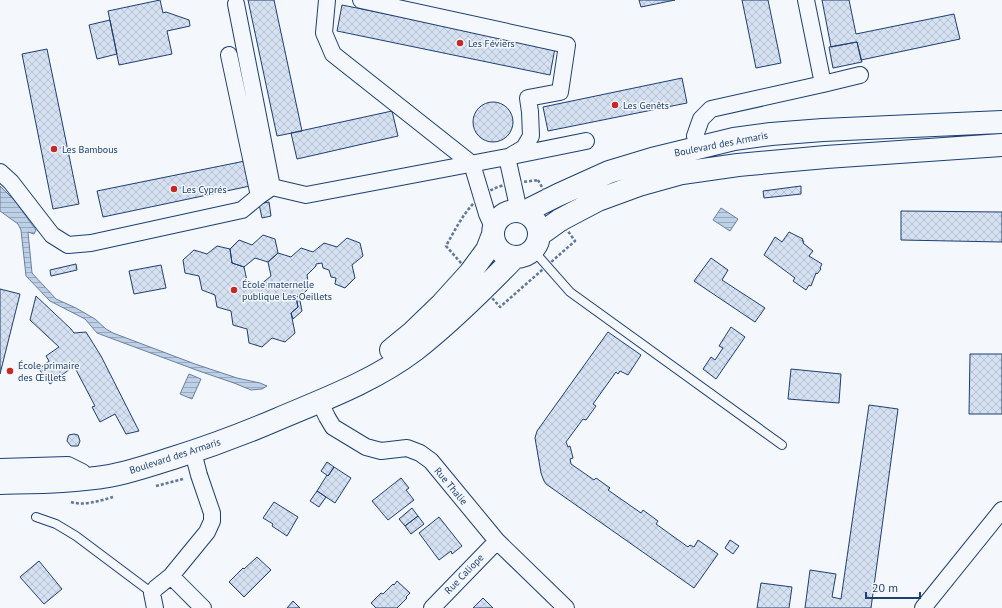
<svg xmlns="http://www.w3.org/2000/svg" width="1002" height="608" font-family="'PT Sans',sans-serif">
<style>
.water{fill:url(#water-rules);stroke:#687fa3}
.building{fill:url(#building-cross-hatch);stroke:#1d3f73}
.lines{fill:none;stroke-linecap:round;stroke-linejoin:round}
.service-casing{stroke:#1d3f73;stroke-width:10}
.minor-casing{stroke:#1d3f73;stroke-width:18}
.secondary-casing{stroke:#1d3f73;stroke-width:24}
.path{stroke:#5e769c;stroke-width:2.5;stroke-dasharray:3 2;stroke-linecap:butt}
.service{stroke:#f4f7fb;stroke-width:8}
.minor{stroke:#f4f7fb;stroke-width:16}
.secondary{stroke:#f4f7fb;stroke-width:22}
.poi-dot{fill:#c62828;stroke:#f4f7fb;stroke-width:1.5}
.labels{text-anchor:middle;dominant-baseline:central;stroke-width:3;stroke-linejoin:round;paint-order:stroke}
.poi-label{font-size:10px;fill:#1d3f73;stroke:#f4f7fb;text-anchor:start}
.street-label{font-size:10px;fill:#1d3f73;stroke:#f4f7fb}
</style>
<defs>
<pattern id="water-rules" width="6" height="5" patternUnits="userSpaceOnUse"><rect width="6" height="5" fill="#bed0e5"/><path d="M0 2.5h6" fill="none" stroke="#9aaabe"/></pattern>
<pattern id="building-cross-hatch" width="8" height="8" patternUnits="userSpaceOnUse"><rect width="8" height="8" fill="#d5e0f0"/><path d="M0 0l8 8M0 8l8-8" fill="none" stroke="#b6c1d1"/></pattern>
</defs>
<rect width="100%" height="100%" fill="#f4f7fb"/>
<path class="water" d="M 0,186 L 15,201 L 36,230 L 34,234 L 28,232 L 32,273 L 56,299 L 76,308 L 95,319 L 106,329 L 113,333 L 195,364 L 237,378 L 260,383 L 267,386 L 262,389 L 251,390 L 234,383 L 199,371 L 97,333 L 85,319 L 50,301 L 26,276 L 21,230 L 18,224 L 0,211 Z
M 721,208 L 738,219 L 730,231 L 713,220 Z
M 189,374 L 201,379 L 192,399 L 180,394 Z"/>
<path class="building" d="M 160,0 L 163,13 L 166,12 L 189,20 L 190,26 L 167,31 L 172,54 L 119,65 L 108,11 Z
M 248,0 L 274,0 L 302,131 L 277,136 Z
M 639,0 L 675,0 L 641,7 Z
M 742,0 L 768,0 L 781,63 L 756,68 Z
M 822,0 L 849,0 L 856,34 L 954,14 L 960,39 L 861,60 L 857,42 L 831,47 Z
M 342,5 L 555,48 L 550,75 L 337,31 Z
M 110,20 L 117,54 L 97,59 L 89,25 Z
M 857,42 L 862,62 L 833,68 L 829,47 Z
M 47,49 L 79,204 L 53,209 L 22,54 Z
M 682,78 L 687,103 L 548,131 L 543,107 Z
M473 122a20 20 0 1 1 40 0a20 20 0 1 1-40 0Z
M 392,111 L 398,136 L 297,159 L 291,133 Z
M 245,161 L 250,186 L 103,217 L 97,191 Z
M 801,186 L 801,194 L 764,198 L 763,191 Z
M 269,202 L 271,216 L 262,218 L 259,204 Z
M 901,211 L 1002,212 L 1002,242 L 901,240 Z
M 789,232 L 803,239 L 802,241 L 804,241 L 803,243 L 813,251 L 809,256 L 822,264 L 820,268 L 821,269 L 817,274 L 816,273 L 811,286 L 809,285 L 806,290 L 793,281 L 795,278 L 764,255 L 775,237 L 782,242 Z
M 263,235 L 275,239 L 278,253 L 268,262 L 255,258 L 244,267 L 232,263 L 230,249 L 239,240 L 252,245 Z
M 347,238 L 360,243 L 363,256 L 352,265 L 355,278 L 345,288 L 335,284 L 336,278 L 331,277 L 329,270 L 323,268 L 322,263 L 316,264 L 316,266 L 307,275 L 309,288 L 300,297 L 299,296 L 296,297 L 298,307 L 291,313 L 295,333 L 285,342 L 272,338 L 262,347 L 249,343 L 247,329 L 233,325 L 231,311 L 217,307 L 215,295 L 202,290 L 199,276 L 185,273 L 183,260 L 194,250 L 207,254 L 217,246 L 230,249 L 232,263 L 244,267 L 247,281 L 260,285 L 271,276 L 268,262 L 278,253 L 291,257 L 301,248 L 313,252 L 324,243 L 337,247 Z
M 711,258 L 728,270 L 722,280 L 765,308 L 755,322 L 694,281 Z
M 76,264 L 77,270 L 51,276 L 50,270 Z
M 161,265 L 166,288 L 134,294 L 129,271 Z
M 0,289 L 20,294 L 0,374 Z
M 36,296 L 71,329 L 74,333 L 86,332 L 101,356 L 139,431 L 126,434 L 115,414 L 100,422 L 92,407 L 95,406 L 74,366 L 50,384 L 39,369 L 49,361 L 46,356 L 59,347 L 30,320 Z
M 299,296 L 302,311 L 293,319 L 291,313 L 298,307 L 296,297 Z
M 731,327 L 745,337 L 716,379 L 703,369 L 711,357 L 715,360 L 723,348 L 719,346 Z
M 608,332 L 641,355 L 628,375 L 620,371 L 618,374 L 616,372 L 593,404 L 596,406 L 586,420 L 583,419 L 566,442 L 568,447 L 570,446 L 573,458 L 570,459 L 571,464 L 594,480 L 596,478 L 610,488 L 608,490 L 641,513 L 643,510 L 658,521 L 656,524 L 688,547 L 690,545 L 694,547 L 698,540 L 718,554 L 694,588 L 546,484 L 544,481 L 541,473 L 535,438 L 537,431 Z
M 970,354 L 1002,354 L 1002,414 L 969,414 Z
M 791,369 L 841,374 L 839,403 L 788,399 Z
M 869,405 L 898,409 L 871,608 L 805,608 L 810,570 L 836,574 L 832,597 L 841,599 Z
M 74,434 L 78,435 L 80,441 L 78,446 L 71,446 L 67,441 L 68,437 L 69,435 Z
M 327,462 L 334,467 L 328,476 L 321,471 Z
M 334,467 L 351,478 L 335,503 L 317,491 L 327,475 L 328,476 Z
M 401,478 L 409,488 L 406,490 L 414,500 L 388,520 L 372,501 Z
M 317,491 L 326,497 L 319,507 L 310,501 Z
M 274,502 L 298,517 L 287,536 L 272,526 L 273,524 L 263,518 Z
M 412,508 L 418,516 L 405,526 L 399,519 Z
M 418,516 L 424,524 L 411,534 L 405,526 Z
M 439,517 L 462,546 L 452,554 L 451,551 L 439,560 L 419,533 Z
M 730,540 L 739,546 L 733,554 L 725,548 Z
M 257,557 L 271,570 L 244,597 L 229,582 L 243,568 L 244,569 Z
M 39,561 L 62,589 L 44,604 L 20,577 Z
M 397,581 L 410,593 L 406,597 L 407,598 L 397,608 L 376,608 L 371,603 L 381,593 L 383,594 L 393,584 L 394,585 Z
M 761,583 L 792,587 L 789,608 L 757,608 Z
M 483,598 L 493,608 L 473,608 Z
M 293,601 L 300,608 L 287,608 Z"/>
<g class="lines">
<g class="service-casing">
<path id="service" d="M 533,250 L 570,292 L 782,445
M 36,517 L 56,524 L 76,536 L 152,593"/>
</g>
<g class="minor-casing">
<path id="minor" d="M 327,0 L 324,33 L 333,54 L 472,164 L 487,214 L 493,227
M 361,0 L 567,45 L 560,92 L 528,98 L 530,112 L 531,136 L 524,148 L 512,155
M 236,4 L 272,187
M 229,55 L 259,196
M 823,84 L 860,75
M 698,147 L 695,136 L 701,119 L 711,109 L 823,84 L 806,0
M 507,157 L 519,211
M 0,172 L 11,182 L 52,235 L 68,245 L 91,243 L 242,210 L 259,196 L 272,187 L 306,195 L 507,157 L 586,141
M 320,402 L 327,417 L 333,427 L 366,447 L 381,451 L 407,448 L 420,453 L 431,461 L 497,541 L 566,608
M 0,467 L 68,465 L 82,472 L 83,479
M 171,576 L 203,608
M 155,608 L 152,593 L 156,588 L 171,576 L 207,532 L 212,521 L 212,513 L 199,475 L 193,452
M 432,608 L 497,541
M 923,608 L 1002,510"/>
</g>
<g class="secondary-casing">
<path id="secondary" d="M493 234a23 23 0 1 1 46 0a23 23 0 1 1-46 0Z
M 524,212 L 558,195 L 609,172 L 652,159 L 734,139 L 771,134 L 823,130 L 1002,122
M 539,235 L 560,220 L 598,200 L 639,185 L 682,173 L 738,165 L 826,157 L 1002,145
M 391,350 L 413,332 L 441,305 L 470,273 L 487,250 L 492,237
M 0,483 C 36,482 73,482 109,476 C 131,472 151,465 173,458 C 208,447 243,434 278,419 C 325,399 374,381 415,350 C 451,322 483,290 515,257"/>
</g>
<path class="path" d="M 538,180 L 560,220 L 575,241 L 500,307 L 446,246 C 460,221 472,195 501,186 C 513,182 526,182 538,180 Z
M 156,486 L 183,479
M 71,502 C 84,506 99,501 113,497"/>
<use href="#service" class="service"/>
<use href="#minor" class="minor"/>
<use href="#secondary" class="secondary"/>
</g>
<g class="poi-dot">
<circle cx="460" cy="43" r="4"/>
<circle cx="615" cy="105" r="4"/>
<circle cx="54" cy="149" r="4"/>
<circle cx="174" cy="189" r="4"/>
<circle cx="234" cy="290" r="4"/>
<circle cx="10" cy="371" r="4"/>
</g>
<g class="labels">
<g class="poi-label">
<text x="468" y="43">Les Féviers</text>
<text x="623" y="105">Les Genêts</text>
<text x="62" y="149">Les Bambous</text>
<text x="182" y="189">Les Cyprés</text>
<text x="242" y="284">École maternelle<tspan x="242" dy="12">publique Les Oeillets</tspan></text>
<text x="18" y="365">École primaire<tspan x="18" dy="12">des Œillets</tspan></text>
</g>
<g class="street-label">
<text transform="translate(721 144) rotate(-11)">Boulevard des Armaris</text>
<text transform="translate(175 456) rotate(-18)">Boulevard des Armaris</text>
<text transform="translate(451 486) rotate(50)">Rue Thalie</text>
<text transform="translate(464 574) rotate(-46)">Rue Caliope</text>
</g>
</g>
<path d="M866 592v6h54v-6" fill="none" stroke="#1d3f73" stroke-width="2"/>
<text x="872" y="592" font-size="12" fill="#1d3f73" stroke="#f4f7fb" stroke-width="3" paint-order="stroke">20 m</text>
</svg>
